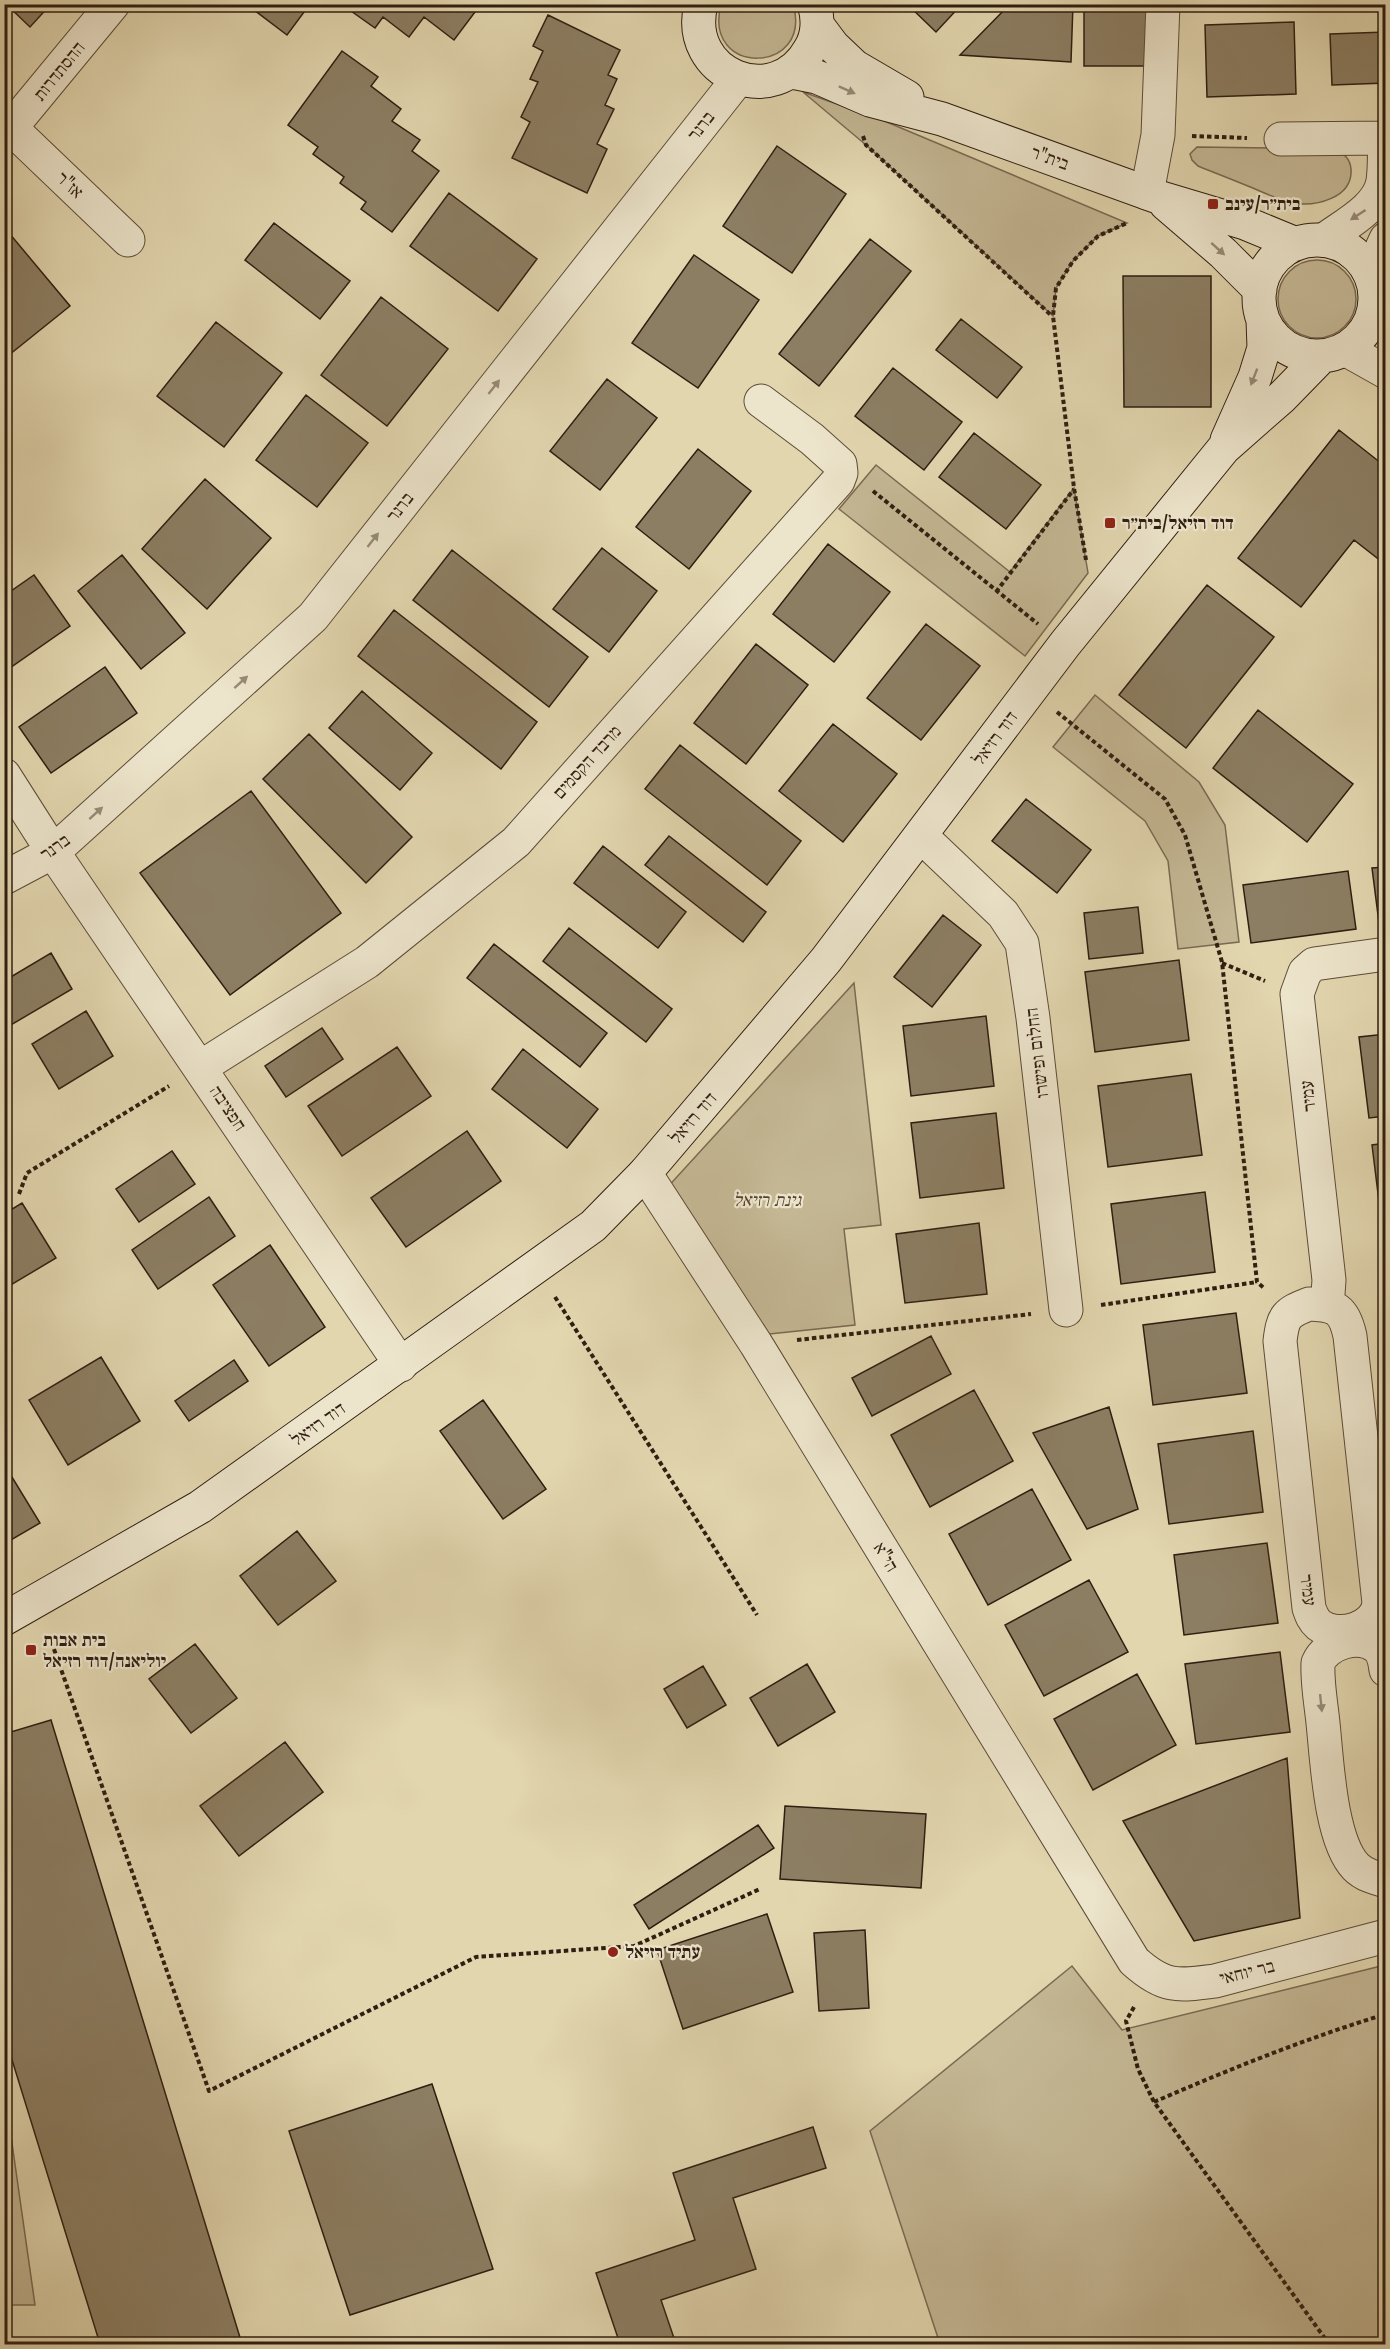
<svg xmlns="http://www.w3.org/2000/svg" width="1390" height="2349" font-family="'Libre Caslon Text','Frank Ruhl Libre',serif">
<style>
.green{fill:#c4b794;stroke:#7a6a52;stroke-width:1.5}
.building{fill:#8c7e63;stroke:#2f1e11;stroke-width:1.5}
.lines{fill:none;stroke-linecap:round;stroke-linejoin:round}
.street-casing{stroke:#5c4c38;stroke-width:35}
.secondary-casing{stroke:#2f1e11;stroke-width:35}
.path{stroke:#2f1e11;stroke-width:4;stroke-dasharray:4.5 3;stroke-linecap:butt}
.street{stroke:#ece4cb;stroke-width:33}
.secondary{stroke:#ece4cb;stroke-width:33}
.oneway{fill:#978b77}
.poi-dot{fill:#8f2418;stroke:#ece4cb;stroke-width:2}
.labels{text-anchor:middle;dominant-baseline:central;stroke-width:4.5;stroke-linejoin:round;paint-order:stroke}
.street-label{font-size:18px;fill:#2f1e11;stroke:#ece4cb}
.poi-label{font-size:18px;font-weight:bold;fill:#2f1e11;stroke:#ece4cb;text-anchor:start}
.park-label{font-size:18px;font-style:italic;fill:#544432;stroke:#ece4cb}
</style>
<rect width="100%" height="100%" fill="#e2d6af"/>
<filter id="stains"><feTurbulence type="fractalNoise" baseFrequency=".00333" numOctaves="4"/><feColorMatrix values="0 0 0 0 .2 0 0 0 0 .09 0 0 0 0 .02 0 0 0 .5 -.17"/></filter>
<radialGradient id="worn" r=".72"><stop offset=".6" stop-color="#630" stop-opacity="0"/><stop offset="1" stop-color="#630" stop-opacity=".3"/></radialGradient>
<path class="green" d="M 793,4 C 814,75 702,77 721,5 Z
M 803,92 L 882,120 L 1127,223 L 1098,236 L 1073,261 L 1056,288 L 1053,316 L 866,145 Z
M 1197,147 L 1335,149 C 1344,154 1350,158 1351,169 C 1353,198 1316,207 1292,203 C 1282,201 1272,196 1262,192 C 1241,183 1220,175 1198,166 L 1192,160 L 1190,154 Z
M1278 299a39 39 0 1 1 78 0a39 39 0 1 1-78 0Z
M 876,465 L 1010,572 L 1074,488 L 1088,573 L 1025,656 L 839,509 Z
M 1095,695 L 1199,782 L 1225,825 L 1239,942 L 1178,949 L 1168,861 L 1145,821 L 1053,747 Z
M 854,983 L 881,1225 L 844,1229 L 855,1325 L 759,1335 L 664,1191 Z
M 1385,1965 L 1385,2344 L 940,2344 L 870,2131 L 1072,1966 L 1122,2030 Z
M 5,2115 L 8,2115 L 35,2305 L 5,2305 Z"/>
<path class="building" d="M 6,4 L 51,4 L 30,27 Z
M 246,4 L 310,4 L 287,35 Z
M 345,4 L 481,4 L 454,40 L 424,17 L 409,37 L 383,17 L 375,28 L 344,6 Z
M 907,4 L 962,4 L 936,32 Z
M 1010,4 L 1073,4 L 1071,62 L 960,55 Z
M 1084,4 L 1148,4 L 1147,66 L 1084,66 Z
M 548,15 L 620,50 L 608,75 L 617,79 L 605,105 L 614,109 L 597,144 L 607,149 L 587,193 L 512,158 L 530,122 L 521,117 L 538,82 L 530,79 L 543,51 L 533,46 Z
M 1294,22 L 1296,94 L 1207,97 L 1205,25 Z
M 1386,32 L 1386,83 L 1332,85 L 1330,34 Z
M 342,51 L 378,77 L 371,86 L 401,109 L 392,121 L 420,140 L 412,151 L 439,171 L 392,232 L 361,209 L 366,202 L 340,183 L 344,177 L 313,154 L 318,147 L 288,125 Z
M 777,146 L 846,194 L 792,273 L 723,226 Z
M 449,193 L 537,259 L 498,311 L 410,246 Z
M 274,223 L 350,281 L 320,319 L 245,260 Z
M 4,227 L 70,306 L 4,359 Z
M 870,239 L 911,271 L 819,386 L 779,354 Z
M 694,255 L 759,300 L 698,388 L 632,343 Z
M 1123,276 L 1211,276 L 1211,407 L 1124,407 Z
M 381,297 L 448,349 L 387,426 L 321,375 Z
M 961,319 L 1022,367 L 997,398 L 936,350 Z
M 216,322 L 282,373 L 224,447 L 157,396 Z
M 893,368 L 962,422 L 924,470 L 855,416 Z
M 607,379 L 657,418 L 600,490 L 550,451 Z
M 306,395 L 368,443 L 317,507 L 256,460 Z
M 1339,430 L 1386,467 L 1386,565 L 1354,540 L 1301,607 L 1238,558 Z
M 974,433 L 1041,485 L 1006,529 L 939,477 Z
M 698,449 L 751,491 L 689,569 L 636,527 Z
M 205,479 L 271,538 L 207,609 L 142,549 Z
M 828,544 L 890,592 L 834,662 L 773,614 Z
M 602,548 L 657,591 L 609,652 L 553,609 Z
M 452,550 L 588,657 L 549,707 L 413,600 Z
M 122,555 L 185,633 L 141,669 L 78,591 Z
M 34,575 L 70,626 L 4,672 L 4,596 Z
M 1207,585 L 1274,637 L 1186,748 L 1119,695 Z
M 394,610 L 537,722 L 501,769 L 358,656 Z
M 926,624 L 980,666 L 921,740 L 867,698 Z
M 756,644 L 808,685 L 746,764 L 694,723 Z
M 105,667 L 137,713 L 51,773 L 19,727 Z
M 362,691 L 432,753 L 400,790 L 329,728 Z
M 1258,710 L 1353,784 L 1307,842 L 1213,768 Z
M 833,724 L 897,774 L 843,842 L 779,791 Z
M 309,734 L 412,837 L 366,883 L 263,779 Z
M 680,745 L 801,841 L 767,885 L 645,789 Z
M 251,791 L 341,913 L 230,995 L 140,873 Z
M 1026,799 L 1091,850 L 1057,893 L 992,841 Z
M 669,836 L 766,912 L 743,942 L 645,865 Z
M 603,846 L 686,912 L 658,948 L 574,883 Z
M 1386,867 L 1386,922 L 1379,923 L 1372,868 Z
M 1348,871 L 1356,929 L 1251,943 L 1243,885 Z
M 1138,907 L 1143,953 L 1089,959 L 1084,913 Z
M 943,915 L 981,945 L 932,1007 L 894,977 Z
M 569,928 L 672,1009 L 646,1042 L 543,961 Z
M 494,944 L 607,1033 L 580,1067 L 467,978 Z
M 51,953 L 72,989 L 4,1029 L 4,981 Z
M 1179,960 L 1189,1040 L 1095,1052 L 1085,972 Z
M 86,1011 L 113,1056 L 59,1089 L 32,1044 Z
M 986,1016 L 994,1086 L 911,1096 L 903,1026 Z
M 322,1028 L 343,1059 L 286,1097 L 265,1066 Z
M 1386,1034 L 1386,1116 L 1369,1118 L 1359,1037 Z
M 397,1047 L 431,1096 L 342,1156 L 308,1106 Z
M 523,1049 L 598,1109 L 567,1148 L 492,1089 Z
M 1191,1074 L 1202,1155 L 1108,1167 L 1098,1086 Z
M 996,1113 L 1004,1188 L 920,1198 L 911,1123 Z
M 467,1131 L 501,1181 L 406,1247 L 371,1198 Z
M 1386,1143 L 1386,1225 L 1382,1226 L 1372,1145 Z
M 172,1151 L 195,1184 L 139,1222 L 116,1189 Z
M 1205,1192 L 1215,1272 L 1121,1284 L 1111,1204 Z
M 209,1197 L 235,1236 L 158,1289 L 132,1250 Z
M 22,1203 L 56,1258 L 4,1289 L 4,1214 Z
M 979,1223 L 987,1294 L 905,1303 L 896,1234 Z
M 270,1245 L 325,1327 L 269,1366 L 213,1285 Z
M 1236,1313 L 1247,1393 L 1153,1405 L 1143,1325 Z
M 931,1336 L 951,1374 L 872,1416 L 852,1378 Z
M 101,1357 L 140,1421 L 68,1465 L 29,1400 Z
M 234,1360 L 248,1381 L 189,1421 L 175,1401 Z
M 974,1390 L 1013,1461 L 930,1507 L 891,1435 Z
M 483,1400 L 546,1489 L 503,1519 L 440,1431 Z
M 1109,1407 L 1138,1509 L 1087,1529 L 1033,1433 Z
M 1253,1431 L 1263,1512 L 1169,1524 L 1158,1444 Z
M 4,1464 L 40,1523 L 4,1544 Z
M 1032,1489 L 1071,1560 L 988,1605 L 949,1534 Z
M 297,1531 L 336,1581 L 278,1625 L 240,1576 Z
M 1267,1543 L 1278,1623 L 1184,1635 L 1174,1555 Z
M 1089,1580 L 1128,1652 L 1044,1696 L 1005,1625 Z
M 195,1644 L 237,1698 L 191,1733 L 149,1679 Z
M 1280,1652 L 1290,1732 L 1196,1744 L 1185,1664 Z
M 807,1664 L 835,1712 L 778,1746 L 750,1698 Z
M 703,1666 L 726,1705 L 687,1728 L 664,1689 Z
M 1137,1674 L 1176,1745 L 1093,1790 L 1054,1719 Z
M 51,1720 L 242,2344 L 100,2344 L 4,2034 L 4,1734 Z
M 285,1742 L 323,1792 L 239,1856 L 200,1806 Z
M 1287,1758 L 1300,1918 L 1194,1941 L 1123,1821 Z
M 785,1806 L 926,1814 L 921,1888 L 780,1879 Z
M 758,1825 L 774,1848 L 649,1929 L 634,1905 Z
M 767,1914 L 793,1992 L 683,2029 L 657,1950 Z
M 865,1930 L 869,2008 L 819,2011 L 814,1933 Z
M 432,2084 L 493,2269 L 350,2315 L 289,2131 Z
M 813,2127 L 826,2168 L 733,2198 L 756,2269 L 661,2300 L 676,2344 L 609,2344 L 619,2341 L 596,2273 L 695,2240 L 673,2173 Z"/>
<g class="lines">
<g class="street-casing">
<path id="street" d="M 12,129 L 128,240
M 4,136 L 113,4
M 1281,139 L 1386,138
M 1147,193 L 1158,135 L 1163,4
M 1324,240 C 1344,225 1379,208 1383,181 C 1385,167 1384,152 1385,138
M 1370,274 L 1386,239
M 1375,289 L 1386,301
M 1345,349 L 1386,372
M 4,775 L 53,852 L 401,1365
M 921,836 L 1003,914 L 1022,943 L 1033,1018 L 1066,1310
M 4,878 L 53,852 L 313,617 L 738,79
M 201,1067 L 367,962 L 516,842 L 838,481 L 841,473 L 840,464 L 812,439 L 761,401
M 645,1173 L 756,1344 L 1134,1961 C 1164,1988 1177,1986 1215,1981 L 1386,1936
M 1309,1304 C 1336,1305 1344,1309 1350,1336 L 1379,1603 C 1377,1628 1338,1640 1319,1625 C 1313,1620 1311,1614 1309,1608 L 1280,1341 C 1283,1316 1286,1313 1309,1304 Z
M 1321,1304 L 1328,1294 L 1329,1280 L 1297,994 L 1305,972 L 1314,964 L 1386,954
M 1386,1670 C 1385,1663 1384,1654 1378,1648 C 1360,1632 1326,1643 1318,1663 C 1317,1683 1321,1703 1323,1723 C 1327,1760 1330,1840 1356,1867 C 1364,1875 1375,1878 1386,1881"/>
</g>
<g class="secondary-casing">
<path id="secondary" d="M 701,4 C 683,75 775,112 810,49 C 818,36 819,19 814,4
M 818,26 L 833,46 L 854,66 L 907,97
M 792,72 L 817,77 L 870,100 L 942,119 L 1158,197 L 1245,223 L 1296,244
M 1166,204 L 1223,253 L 1260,290
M1259 298a58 58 0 1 1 116 0a58 58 0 1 1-116 0Z
M 1227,440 L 1255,377 L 1264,348 L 1263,320
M 4,1619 L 200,1507 L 593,1226 L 645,1173 L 826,960 L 1065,644 L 1224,448 L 1282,397 L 1322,356"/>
</g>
<path class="path" d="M 863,136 L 866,145 L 1052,316
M 1192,136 L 1247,138
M 873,491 L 1038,624
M 1086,560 L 1074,488 L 1053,316 L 1056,288 L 1073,261 L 1098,236 L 1127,223
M 996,592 L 1074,489
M 1057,712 L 1165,799 L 1185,835 L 1222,962 L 1257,1282 L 1264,1288
M 1222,963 L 1265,981
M 19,1194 L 27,1173 L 169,1086
M 555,1297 L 757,1615
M 1101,1305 L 1257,1282
M 797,1340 L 1031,1314
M 49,1635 L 209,2091 L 476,1957 L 634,1946 L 760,1889
M 1134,2007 L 1126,2021 L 1138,2069 L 1154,2102 L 1329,2344
M 1154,2102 C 1230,2069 1307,2038 1386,2014"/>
<use href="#street" class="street"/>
<use href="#secondary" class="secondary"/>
</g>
<defs><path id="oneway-solid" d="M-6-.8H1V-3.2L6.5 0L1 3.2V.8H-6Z" transform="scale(1.5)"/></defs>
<g class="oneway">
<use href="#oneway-solid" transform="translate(847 90) rotate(24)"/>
<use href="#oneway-solid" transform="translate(1358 215) rotate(147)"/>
<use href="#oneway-solid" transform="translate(1218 249) rotate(42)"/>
<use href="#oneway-solid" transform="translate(1254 377) rotate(111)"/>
<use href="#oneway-solid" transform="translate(494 387) rotate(-52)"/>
<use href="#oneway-solid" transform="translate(373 540) rotate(-52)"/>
<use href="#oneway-solid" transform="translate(241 682) rotate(-42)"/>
<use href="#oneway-solid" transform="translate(96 813) rotate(-42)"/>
<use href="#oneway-solid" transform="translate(1321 1703) rotate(84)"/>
</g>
<g class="poi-dot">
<rect x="1207" y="198" width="12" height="12" rx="3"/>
<rect x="1104" y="517" width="12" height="12" rx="3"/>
<rect x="25" y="1644" width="12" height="12" rx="3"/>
<circle cx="613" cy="1952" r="6"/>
</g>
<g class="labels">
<g class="street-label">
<text transform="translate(59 71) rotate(-51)">ההסתדרות</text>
<text transform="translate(701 126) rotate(-52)">ברנר</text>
<text transform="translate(1050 158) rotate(20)">בית"ר</text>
<text transform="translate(70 185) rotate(44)">אז"ר</text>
<text transform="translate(400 507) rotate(-52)">ברנר</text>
<text transform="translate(995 738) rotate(-53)">דוד רזיאל</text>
<text transform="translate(587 762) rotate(-48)">מרבד הקסמים</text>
<text transform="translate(55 847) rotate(-36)">ברנר</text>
<text transform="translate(1037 1053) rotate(-97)">החלום ופישרו</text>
<text transform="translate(1308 1096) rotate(-97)">עמיר</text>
<text transform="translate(228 1108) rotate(56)">חפציבה</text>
<text transform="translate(693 1118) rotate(-49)">דוד רזיאל</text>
<text transform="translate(318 1424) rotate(-35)">דוד רזיאל</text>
<text transform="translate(886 1557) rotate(59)">הי"א</text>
<text transform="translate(1308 1590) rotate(82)">עמיר</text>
<text transform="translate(1247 1972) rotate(-14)">בר יוחאי</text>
</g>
<g class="poi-label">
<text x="1225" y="204">בית״ר/עינב</text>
<text x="1122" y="523">דוד רזיאל/בית״ר</text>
<text x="43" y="1640">בית אבות<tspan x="43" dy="21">יוליאנה/דוד רזיאל</tspan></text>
<text x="625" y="1952">עתיד רזיאל</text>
</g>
<g class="park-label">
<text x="767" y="1200">גינת רזיאל</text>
</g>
</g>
<rect width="1390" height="2349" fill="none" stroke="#e2d6af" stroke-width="24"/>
<rect x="6" y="6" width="1378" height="2337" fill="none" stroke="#2f1e11" stroke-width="3"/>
<rect x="12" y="12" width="1366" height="2325" fill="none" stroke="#2f1e11" stroke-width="1.5"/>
<rect width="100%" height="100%" filter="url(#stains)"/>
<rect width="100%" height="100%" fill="url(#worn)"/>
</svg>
